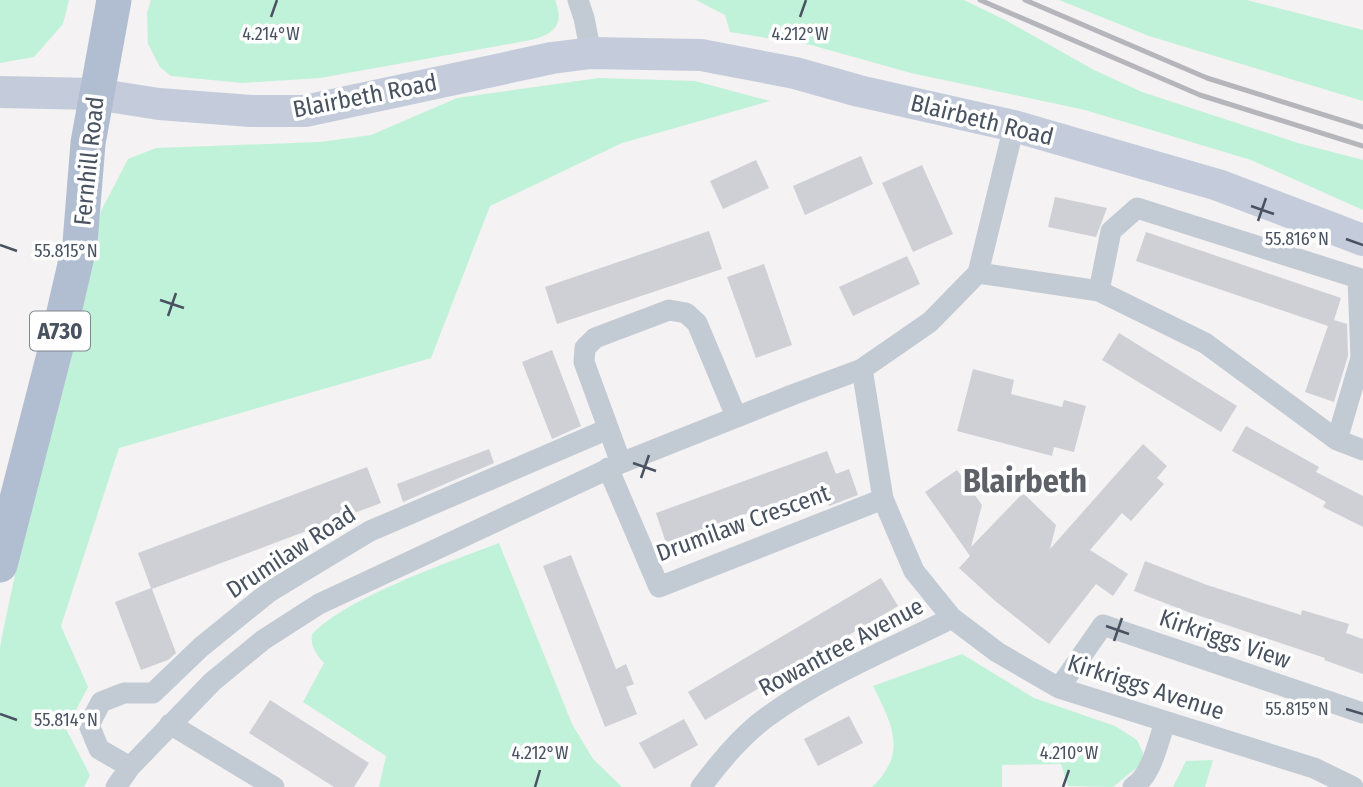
<svg xmlns="http://www.w3.org/2000/svg" width="1363" height="787" font-family="'Fira Sans Condensed',sans-serif">
<style>
.green{fill:#c0f2d9}
.building{fill:#ced0d6}
.lines{fill:none;stroke-linecap:round;stroke-linejoin:round}
.street{stroke:#c2cad3;stroke-width:21}
.secondary{stroke:#c4ccdb;stroke-width:32}
.primary{stroke:#b1bdd1;stroke-width:35}
.rail{stroke:#b4b6bc;stroke-width:5}
.ticks{fill:none;stroke:#485260;stroke-width:2.5}
.labels{text-anchor:middle;dominant-baseline:central;stroke-width:7;stroke-linejoin:round;paint-order:stroke}
.shield{fill:#fff;stroke:#7f8690;stroke-width:2}
.shield-label{font-size:23px;font-weight:bold;fill:#485260}
.street-label{font-size:24px;fill:#485260;stroke:#fff}
.district-label{font-size:32px;font-weight:bold;fill:#5e6167;stroke:#fff}
.ticks-label{font-size:18px;text-anchor:middle;fill:#485260;stroke:#fff;stroke-width:7;stroke-linejoin:round;paint-order:stroke}
</style>
<rect width="100%" height="100%" fill="#f4f2f2"/>
<path class="green" d="M 0,0 L 69,0 L 63,24 L 34,57 L 0,63 Z
M 151,0 L 555,0 C 565,25 554,34 531,40 L 320,78 L 242,83 L 171,76 L 160,67 L 148,44 L 147,13 Z
M 696,0 L 964,0 L 1007,21 L 1094,70 L 1142,92 L 1298,143 L 1363,160 L 1363,210 L 1251,160 L 1085,110 L 911,73 L 811,45 L 730,32 L 725,15 Z
M 1059,0 L 1247,0 L 1363,30 L 1363,101 L 1149,36 Z
M 599,78 L 695,81 L 770,101 L 622,143 L 490,206 L 431,358 L 119,448 L 61,626 L 88,687 L 66,729 L 90,775 L 84,787 L 0,787 L 0,649 L 2,636 L 22,542 L 86,294 L 101,211 L 128,159 L 156,148 L 320,142 L 371,135 L 457,98 Z
M 499,543 L 572,724 L 593,759 L 622,787 L 379,787 L 386,756 L 303,702 L 324,663 C 317,655 310,646 312,634 C 350,596 447,563 499,543 Z
M 962,654 L 1034,698 L 1115,726 L 1137,740 L 1143,753 L 1140,765 L 1113,787 L 1068,786 L 1061,764 L 1002,765 L 1002,787 L 872,787 C 878,782 881,777 886,770 C 904,742 886,713 873,686 Z
M 1213,760 L 1205,787 L 1173,787 L 1186,761 Z"/>
<path class="building" d="M 861,156 L 873,184 L 805,215 L 793,186 Z
M 756,160 L 769,188 L 723,209 L 710,181 Z
M 922,165 L 953,234 L 913,252 L 882,183 Z
M 1055,197 L 1107,208 L 1096,237 L 1048,227 Z
M 709,231 L 722,269 L 557,324 L 545,287 Z
M 1146,232 L 1341,298 L 1334,320 L 1347,324 L 1348,356 L 1334,402 L 1305,392 L 1328,326 L 1136,261 Z
M 907,256 L 920,284 L 853,316 L 839,287 Z
M 764,264 L 792,345 L 756,358 L 727,277 Z
M 1119,333 L 1237,406 L 1221,432 L 1102,360 Z
M 552,350 L 581,426 L 552,439 L 522,362 Z
M 973,369 L 1014,380 L 1011,394 L 1062,407 L 1064,400 L 1086,406 L 1074,452 L 1054,447 L 1052,456 L 957,431 Z
M 1246,426 L 1319,467 L 1316,472 L 1363,496 L 1363,527 L 1323,507 L 1326,502 L 1232,451 Z
M 1143,444 L 1167,466 L 1157,478 L 1164,484 L 1131,521 L 1122,513 L 1090,550 L 1128,574 L 1113,596 L 1096,584 L 1049,644 L 994,600 L 959,568 L 970,556 L 925,492 L 957,470 L 982,505 L 971,547 L 1023,493 L 1056,525 L 1050,549 Z
M 489,449 L 494,463 L 403,502 L 397,484 Z
M 827,451 L 836,474 L 849,469 L 858,495 L 829,506 L 822,486 L 666,543 L 656,513 Z
M 367,467 L 381,503 L 152,589 L 176,653 L 168,660 L 141,670 L 115,602 L 151,588 L 138,553 Z
M 571,555 L 616,669 L 626,664 L 634,684 L 626,687 L 637,714 L 605,727 L 543,566 Z
M 1145,561 L 1207,585 L 1301,615 L 1302,610 L 1349,624 L 1346,633 L 1363,639 L 1363,674 L 1324,660 L 1325,658 L 1188,612 L 1134,591 Z
M 881,578 L 898,606 L 705,720 L 688,692 Z
M 270,700 L 369,763 L 354,787 L 334,787 L 249,733 Z
M 849,716 L 863,743 L 818,766 L 804,739 Z
M 684,719 L 698,745 L 654,769 L 639,743 Z"/>
<g class="lines">
<path class="street" d="M 578,0 L 584,18 L 591,53
M 978,273 L 1099,291 L 1205,343 L 1337,440 L 1363,450
M 1099,291 L 1111,231 L 1137,208 L 1358,278 L 1361,358 L 1337,440
M 862,369 L 883,499 L 914,571 L 952,618 L 997,652 L 1059,688 L 1314,768 L 1353,787
M 621,463 L 584,362 L 585,348 L 595,338 L 669,310 L 686,313 L 697,323 L 736,416
M 608,468 L 659,587 L 883,499
M 1059,688 L 1103,625 L 1363,713
M 170,724 L 274,787
M 130,767 L 99,749 L 89,725 L 101,702 L 124,693 L 153,693 L 201,647 L 269,592 L 370,531 L 608,429
M 116,787 L 130,767 L 212,682 L 263,640 L 319,604 L 621,463 L 792,395 L 862,369 L 930,322 L 978,273 L 1014,126
M 701,787 C 720,762 741,736 767,717 C 823,676 890,649 952,618
M 1133,787 C 1152,775 1158,742 1165,722"/>
<path class="secondary" d="M 0,92 L 95,94 L 159,104 L 251,111 L 305,111 L 552,58 L 591,53 L 701,55 L 795,73 L 859,91 L 1014,126 L 1218,185 L 1363,240"/>
<path class="primary" d="M 0,565 L 55,351 L 80,243 L 88,143 L 114,0"/>
<path class="rail" d="M 980,0 L 1200,95 L 1363,146
M 1025,0 L 1207,78 L 1363,127"/>
</g>
<path class="ticks" d="M 271,17 L 277,0M 800,17 L 806,0M 1251,206 L 1274,214M 1258,221 L 1266,198M 1346,239 L 1363,245M 0,245 L 17,251M 160,300 L 184,308M 168,316 L 176,293M 633,463 L 656,471M 641,478 L 649,455M 1106,626 L 1129,634M 1114,641 L 1122,618M 1346,709 L 1363,714M 0,714 L 17,720M 535,787 L 540,770M 1063,787 L 1069,770"/>
<g class="labels">
<rect class="shield" x="30" y="311.5" width="60" height="39" rx="5"/>
<g class="shield-label">
<text x="60" y="331">A730</text>
</g>
<g class="street-label">
<text transform="translate(365 96) rotate(-11)">Blairbeth Road</text>
<text transform="translate(982 120) rotate(14)">Blairbeth Road</text>
<text transform="translate(89 161) rotate(-84)">Fernhill Road</text>
<text transform="translate(743 523) rotate(-20)">Drumilaw Crescent</text>
<text transform="translate(291 552) rotate(-33)">Drumilaw Road</text>
<text transform="translate(1225 639) rotate(19)">Kirkriggs View</text>
<text transform="translate(841 647) rotate(-28)">Rowantree Avenue</text>
<text transform="translate(1146 687) rotate(18)">Kirkriggs Avenue</text>
</g>
<g class="district-label">
<text x="1025" y="481">Blairbeth</text>
</g>
</g>
<g class="ticks-label">
<text x="271" y="40">4.214°W</text>
<text x="800" y="40">4.212°W</text>
<text x="1297" y="245">55.816°N</text>
<text x="66" y="257">55.815°N</text>
<text x="1297" y="715">55.815°N</text>
<text x="66" y="726">55.814°N</text>
<text x="540" y="759">4.212°W</text>
<text x="1069" y="759">4.210°W</text>
</g>
</svg>
